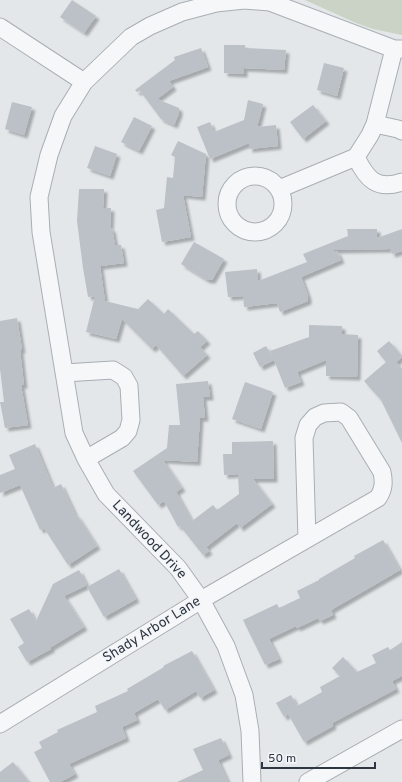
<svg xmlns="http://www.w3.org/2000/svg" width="402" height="782" font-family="Overpass,sans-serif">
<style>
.green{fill:#cad3c5}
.building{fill:#bbc1c7;filter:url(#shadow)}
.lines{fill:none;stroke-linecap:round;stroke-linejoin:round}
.minor-casing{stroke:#a9aeb4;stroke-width:19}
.minor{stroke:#f6f7f9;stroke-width:17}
.labels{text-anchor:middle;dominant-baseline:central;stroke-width:3.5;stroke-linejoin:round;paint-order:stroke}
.street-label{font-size:14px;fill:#2d3641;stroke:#f3f5f8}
</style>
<defs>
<filter id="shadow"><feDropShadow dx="3.5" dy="3.5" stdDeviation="1" flood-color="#0004"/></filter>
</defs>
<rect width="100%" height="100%" fill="#e3e7ea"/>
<path class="green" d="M 305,0 L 402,0 L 402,35 L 373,29 L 356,23 Z"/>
<path class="building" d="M 72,0 L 96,16 L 84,33 L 60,17 Z
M 224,45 L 245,45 L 245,48 L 286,50 L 284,70 L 244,68 L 244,74 L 224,73 Z
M 201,48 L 208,67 L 169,81 L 173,87 L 157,99 L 179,108 L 179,113 L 174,125 L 161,119 L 140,91 L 137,92 L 135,90 L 175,60 L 174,57 Z
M 324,63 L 344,68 L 337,96 L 317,90 Z
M 248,100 L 263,104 L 257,127 L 276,125 L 278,146 L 249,149 L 249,143 L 210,159 L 197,127 L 210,122 L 214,132 L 244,120 Z
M 12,102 L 32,107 L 24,135 L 5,129 Z
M 313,105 L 326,121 L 303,139 L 290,122 Z
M 134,117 L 152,126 L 139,151 L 121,142 Z
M 178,141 L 206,154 L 202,197 L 183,195 L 191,237 L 162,242 L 156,210 L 164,208 L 167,177 L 173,178 L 175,157 L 171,155 Z
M 95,146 L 117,154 L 110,176 L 87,168 Z
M 79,189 L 104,189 L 103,208 L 111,208 L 110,229 L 112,228 L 115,245 L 121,245 L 124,263 L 100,266 L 105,301 L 138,309 L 148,299 L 164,314 L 168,309 L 194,334 L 198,331 L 207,341 L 200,347 L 207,355 L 183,376 L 156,345 L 152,349 L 122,319 L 116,339 L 86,332 L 95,296 L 88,297 L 83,268 L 77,221 Z
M 347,229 L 377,229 L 377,238 L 402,229 L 402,251 L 392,254 L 390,249 L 333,250 L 334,252 L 337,251 L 341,260 L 301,277 L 308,296 L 308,301 L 280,312 L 277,303 L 244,307 L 243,296 L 228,297 L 225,272 L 257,269 L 258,281 L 307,262 L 303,254 L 348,236 Z
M 194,242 L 224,259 L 212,280 L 207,280 L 181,264 Z
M 17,318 L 22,350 L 20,350 L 24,385 L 21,385 L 28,425 L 5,428 L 0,402 L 4,402 L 0,369 L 0,321 Z
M 309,325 L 342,326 L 342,334 L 358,335 L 357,377 L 326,376 L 326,360 L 297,372 L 301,382 L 285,388 L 274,360 L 260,367 L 253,353 L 266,346 L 272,356 L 270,351 L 309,337 Z
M 389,341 L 402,356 L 402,357 L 396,362 L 402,369 L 402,443 L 381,400 L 364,381 L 386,362 L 377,351 Z
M 208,381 L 210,397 L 203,397 L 205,418 L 200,418 L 197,462 L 163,460 L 182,488 L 176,492 L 192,521 L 213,505 L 217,510 L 239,494 L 238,474 L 224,475 L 223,454 L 232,454 L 232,442 L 273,441 L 274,479 L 253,479 L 272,504 L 240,528 L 237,523 L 206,547 L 209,551 L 203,555 L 180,526 L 178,527 L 164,501 L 158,505 L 133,471 L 167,448 L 169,425 L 180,425 L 176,384 Z
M 245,382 L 273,392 L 261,429 L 232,419 Z
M 35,444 L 53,488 L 61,484 L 76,516 L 77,515 L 97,546 L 68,565 L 44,528 L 40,530 L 20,485 L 0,493 L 0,475 L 15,469 L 9,455 Z
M 383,540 L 400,570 L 331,610 L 333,615 L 320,621 L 318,618 L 297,628 L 296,626 L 269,639 L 279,659 L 265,665 L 243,620 L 277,604 L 279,608 L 300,598 L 297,591 L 319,580 L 319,579 L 355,558 L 354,556 Z
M 119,569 L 136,599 L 104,617 L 87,587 Z
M 79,570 L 87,585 L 64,596 L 84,627 L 51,647 L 51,649 L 27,662 L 18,647 L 24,643 L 10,619 L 29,609 L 36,621 L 53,584 Z
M 402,642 L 402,676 L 392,681 L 396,689 L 332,723 L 333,726 L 304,742 L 288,714 L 284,717 L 276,703 L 291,695 L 297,706 L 322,692 L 320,687 L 340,676 L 332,668 L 343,657 L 357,672 L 376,663 L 372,655 L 388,647 L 390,650 Z
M 192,651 L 214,690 L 200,698 L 196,691 L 165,710 L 158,699 L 134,713 L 137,720 L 122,727 L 126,738 L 69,764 L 75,774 L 60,782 L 50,782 L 34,752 L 42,748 L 39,742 L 58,732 L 57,730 L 97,712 L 95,706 L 128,691 L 127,689 L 164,667 L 163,666 Z
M 221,738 L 229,755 L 218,760 L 228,782 L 177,782 L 203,770 L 193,749 Z
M 13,762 L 29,782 L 0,782 L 0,772 Z"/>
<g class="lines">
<g class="minor-casing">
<path id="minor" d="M 0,27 L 84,82
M 375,124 L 394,49
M 402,131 L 398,129 L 375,124 L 370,135 L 356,157 C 366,178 376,191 402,182
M227 204a28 28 0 1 1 56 0a28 28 0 1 1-56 0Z
M 279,189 L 356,157
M 64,373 L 113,370 L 124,377 L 129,386 L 131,420 L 128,431 L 122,438 L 86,459
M 0,724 L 201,600 L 378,498 C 384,489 384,482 382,472 L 349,418 L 341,412 L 324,413 L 315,417 L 308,425 L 304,438 L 307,539
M 252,782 L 250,731 L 244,695 L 226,646 L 201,600 L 178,568 L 106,494 L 86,459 L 74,433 L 41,232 L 39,197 L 49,155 L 63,116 L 84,82 L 131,37 L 150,26 L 182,12 L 216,3 L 244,0 L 270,2 L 394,49 L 402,49
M 308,782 L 402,729"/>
</g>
<use href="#minor" class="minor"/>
</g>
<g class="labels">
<g class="street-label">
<text transform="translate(149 540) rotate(47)">Landwood Drive</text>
<text transform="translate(152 630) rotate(-32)">Shady Arbor Lane</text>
</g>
</g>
<path d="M262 762v6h113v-6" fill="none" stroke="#2d3641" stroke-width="2"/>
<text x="268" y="762" font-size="12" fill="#2d3641" stroke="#f3f5f8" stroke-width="3" paint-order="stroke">50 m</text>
</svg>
